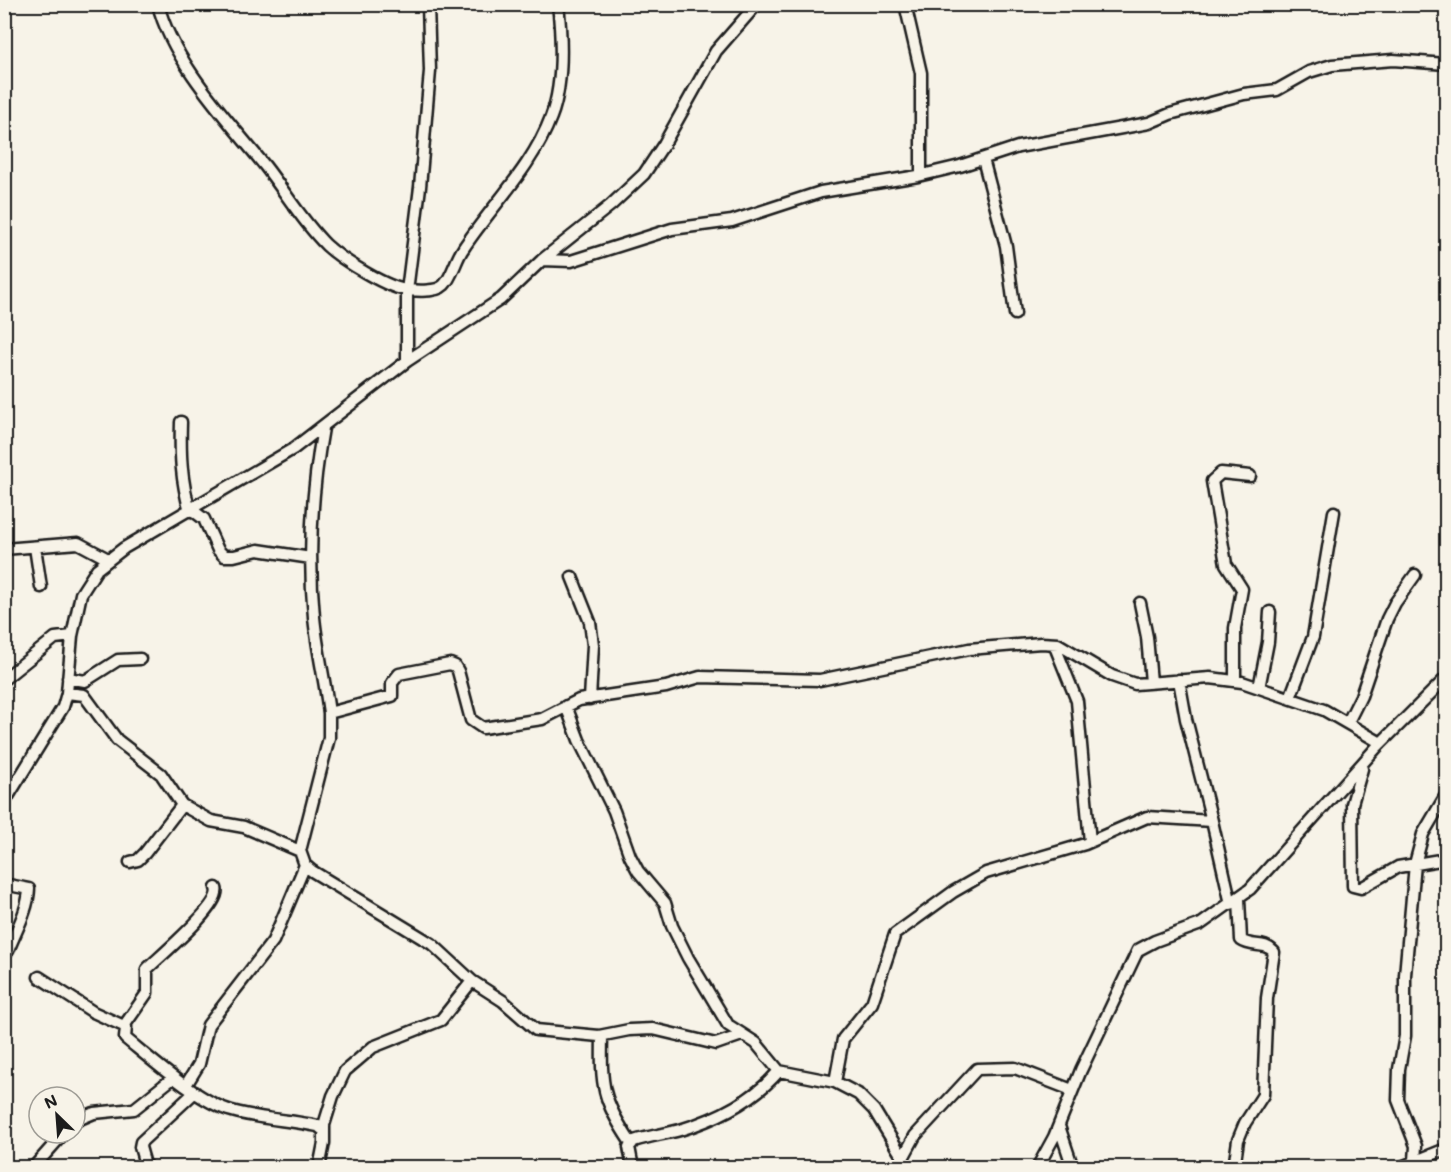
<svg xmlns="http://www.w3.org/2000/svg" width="1451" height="1172" font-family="Mali,sans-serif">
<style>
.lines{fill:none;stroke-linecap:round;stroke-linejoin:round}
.minor-casing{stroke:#1c1c1c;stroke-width:15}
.minor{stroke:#f7f3e8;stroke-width:10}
</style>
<rect width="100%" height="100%" fill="#f7f3e8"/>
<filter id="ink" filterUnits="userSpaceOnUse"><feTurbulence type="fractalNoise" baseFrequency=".0167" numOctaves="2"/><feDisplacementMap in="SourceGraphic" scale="12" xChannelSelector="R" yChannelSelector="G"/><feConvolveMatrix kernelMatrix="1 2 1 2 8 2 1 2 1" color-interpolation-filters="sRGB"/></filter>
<g filter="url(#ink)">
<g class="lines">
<g class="minor-casing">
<path id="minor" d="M 158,4 C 172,62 229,121 265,166 C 286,193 302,221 326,245 C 341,259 389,290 409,290 C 418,291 437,292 444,285 C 452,277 456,259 463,249 C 492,205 532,168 551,117 C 564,83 562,40 558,4
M 905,4 L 921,73 L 921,175
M 983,159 L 1006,246 L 1015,314
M 542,260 L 571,261 L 672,229 L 732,221 L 821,192 L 918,176 L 960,166 L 1018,147 L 1149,123 L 1170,114 L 1244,94 L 1277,90 L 1309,72 L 1332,65 L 1393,60 L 1446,64
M 407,361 L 407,291 L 420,187 L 430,71 L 428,4
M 181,422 C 180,454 181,480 190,511
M 323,428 C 312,489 308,555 314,617 C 317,649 325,681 329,713
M 191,509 L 204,519 L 218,550 L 224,556 L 234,556 L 258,550 L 311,558
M 35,547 L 41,587
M 4,549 L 78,543 L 108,559
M 572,577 L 590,622 L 593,645 L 590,699
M 1140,603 L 1147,637 L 1151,682
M 1054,644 L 1077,701 L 1090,842
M 68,678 L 85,681 L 118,660 L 140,659
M 4,679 L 55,638 L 72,636
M 1179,680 L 1186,719 L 1212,821
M 1235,681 L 1235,628 L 1242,589 L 1226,564 L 1212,481 L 1221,473 L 1250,476
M 1259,688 L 1268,642 L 1270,612
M 67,693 L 84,695 L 117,740 L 161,774 L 182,805 L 211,821 L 244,827 L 300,851 L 329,738 L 329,713 L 392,696 L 392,683 L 399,674 L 450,664 L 455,666 L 458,671 L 471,720 L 483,728 L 542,719 L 579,700 L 666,687 L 700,677 L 820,680 L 969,649 L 1041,643 L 1058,644 L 1112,676 L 1135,684 L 1210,678 L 1242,682 L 1324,710 L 1381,743
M 1290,698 L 1313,637 L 1334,512
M 566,706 L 579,740 L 614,811 L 630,856 L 638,871 L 665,903 L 672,926 L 688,958 L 728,1025 L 756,1043 L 779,1071 L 835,1082 L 858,1094 L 874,1110 L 903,1158 L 915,1136 L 977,1069 L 1015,1068 L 1072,1090
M 1348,722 L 1361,696 L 1387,619 L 1395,603 L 1415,575
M 1362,769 L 1352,804 L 1353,886 L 1361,888 L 1398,867 L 1446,859
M 4,803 L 63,707 L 67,693 L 72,636 L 81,594 L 97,569 L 124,548 L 293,449 L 407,361 L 501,299 L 542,260 L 611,205 L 644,174 L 664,144 L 716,51 L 757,4
M 300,851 L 305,865 L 312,871 L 432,944 L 472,981 L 503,1001 L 536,1030 L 599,1036 L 629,1030 L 653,1029 L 716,1044 L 742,1035
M 130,862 L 138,860 L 145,853 L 182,805
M 4,884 L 29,889 C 28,911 16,930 8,951
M 39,977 L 93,1012 L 126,1027 L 125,1038 C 152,1060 200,1103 232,1111 C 260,1119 290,1120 318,1126 L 324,1131
M 124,1026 L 147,993 L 147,969 C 159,957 223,904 216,888
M 602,1036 C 601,1086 602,1100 631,1143
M 835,1082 L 843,1039 L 872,1003 L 895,934 L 953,892 L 986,873 L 1085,844 L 1147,817 L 1212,821 L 1231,904
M 186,1085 L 199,1064 L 208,1025 L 273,941 L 305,865
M 75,1121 L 94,1113 L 134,1109 L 173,1078
M 1059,1126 L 1073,1168
M 1415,1160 L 1416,1146 L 1398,1100 L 1399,1069 L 1405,1036 L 1405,975 L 1415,864 L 1423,834 L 1446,795
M 33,1168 L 64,1133
M 146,1168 L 140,1147 L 141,1142 L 195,1092
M 319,1168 L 324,1143 L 324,1125 L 333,1096 L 345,1071 L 373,1047 L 441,1020 L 472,981
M 633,1168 L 629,1147 L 634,1141 C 649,1136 665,1134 680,1130 C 716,1119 754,1100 779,1071
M 1037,1168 L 1054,1137 L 1081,1070 L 1138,950 L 1155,941 L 1201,924 L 1250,889 L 1377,747 L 1446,678
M 1234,1168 L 1238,1140 L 1245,1123 L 1263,1095 L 1267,998 L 1274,952 C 1264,941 1252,948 1241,940 L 1239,899
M 1399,1168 L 1446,1149"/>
</g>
<use href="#minor" class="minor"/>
</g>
</g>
<rect width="1451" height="1172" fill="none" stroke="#f7f3e8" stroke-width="24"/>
<rect x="12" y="12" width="1427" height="1148" fill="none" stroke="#1c1c1c" stroke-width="2" filter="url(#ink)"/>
<g transform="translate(57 1115) rotate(335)"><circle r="28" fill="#f7f3e8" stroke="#9f9d96" stroke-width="1.5"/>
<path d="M0-4.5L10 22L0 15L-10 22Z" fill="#1c1c1c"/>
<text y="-9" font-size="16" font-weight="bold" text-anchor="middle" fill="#1c1c1c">N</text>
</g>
</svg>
